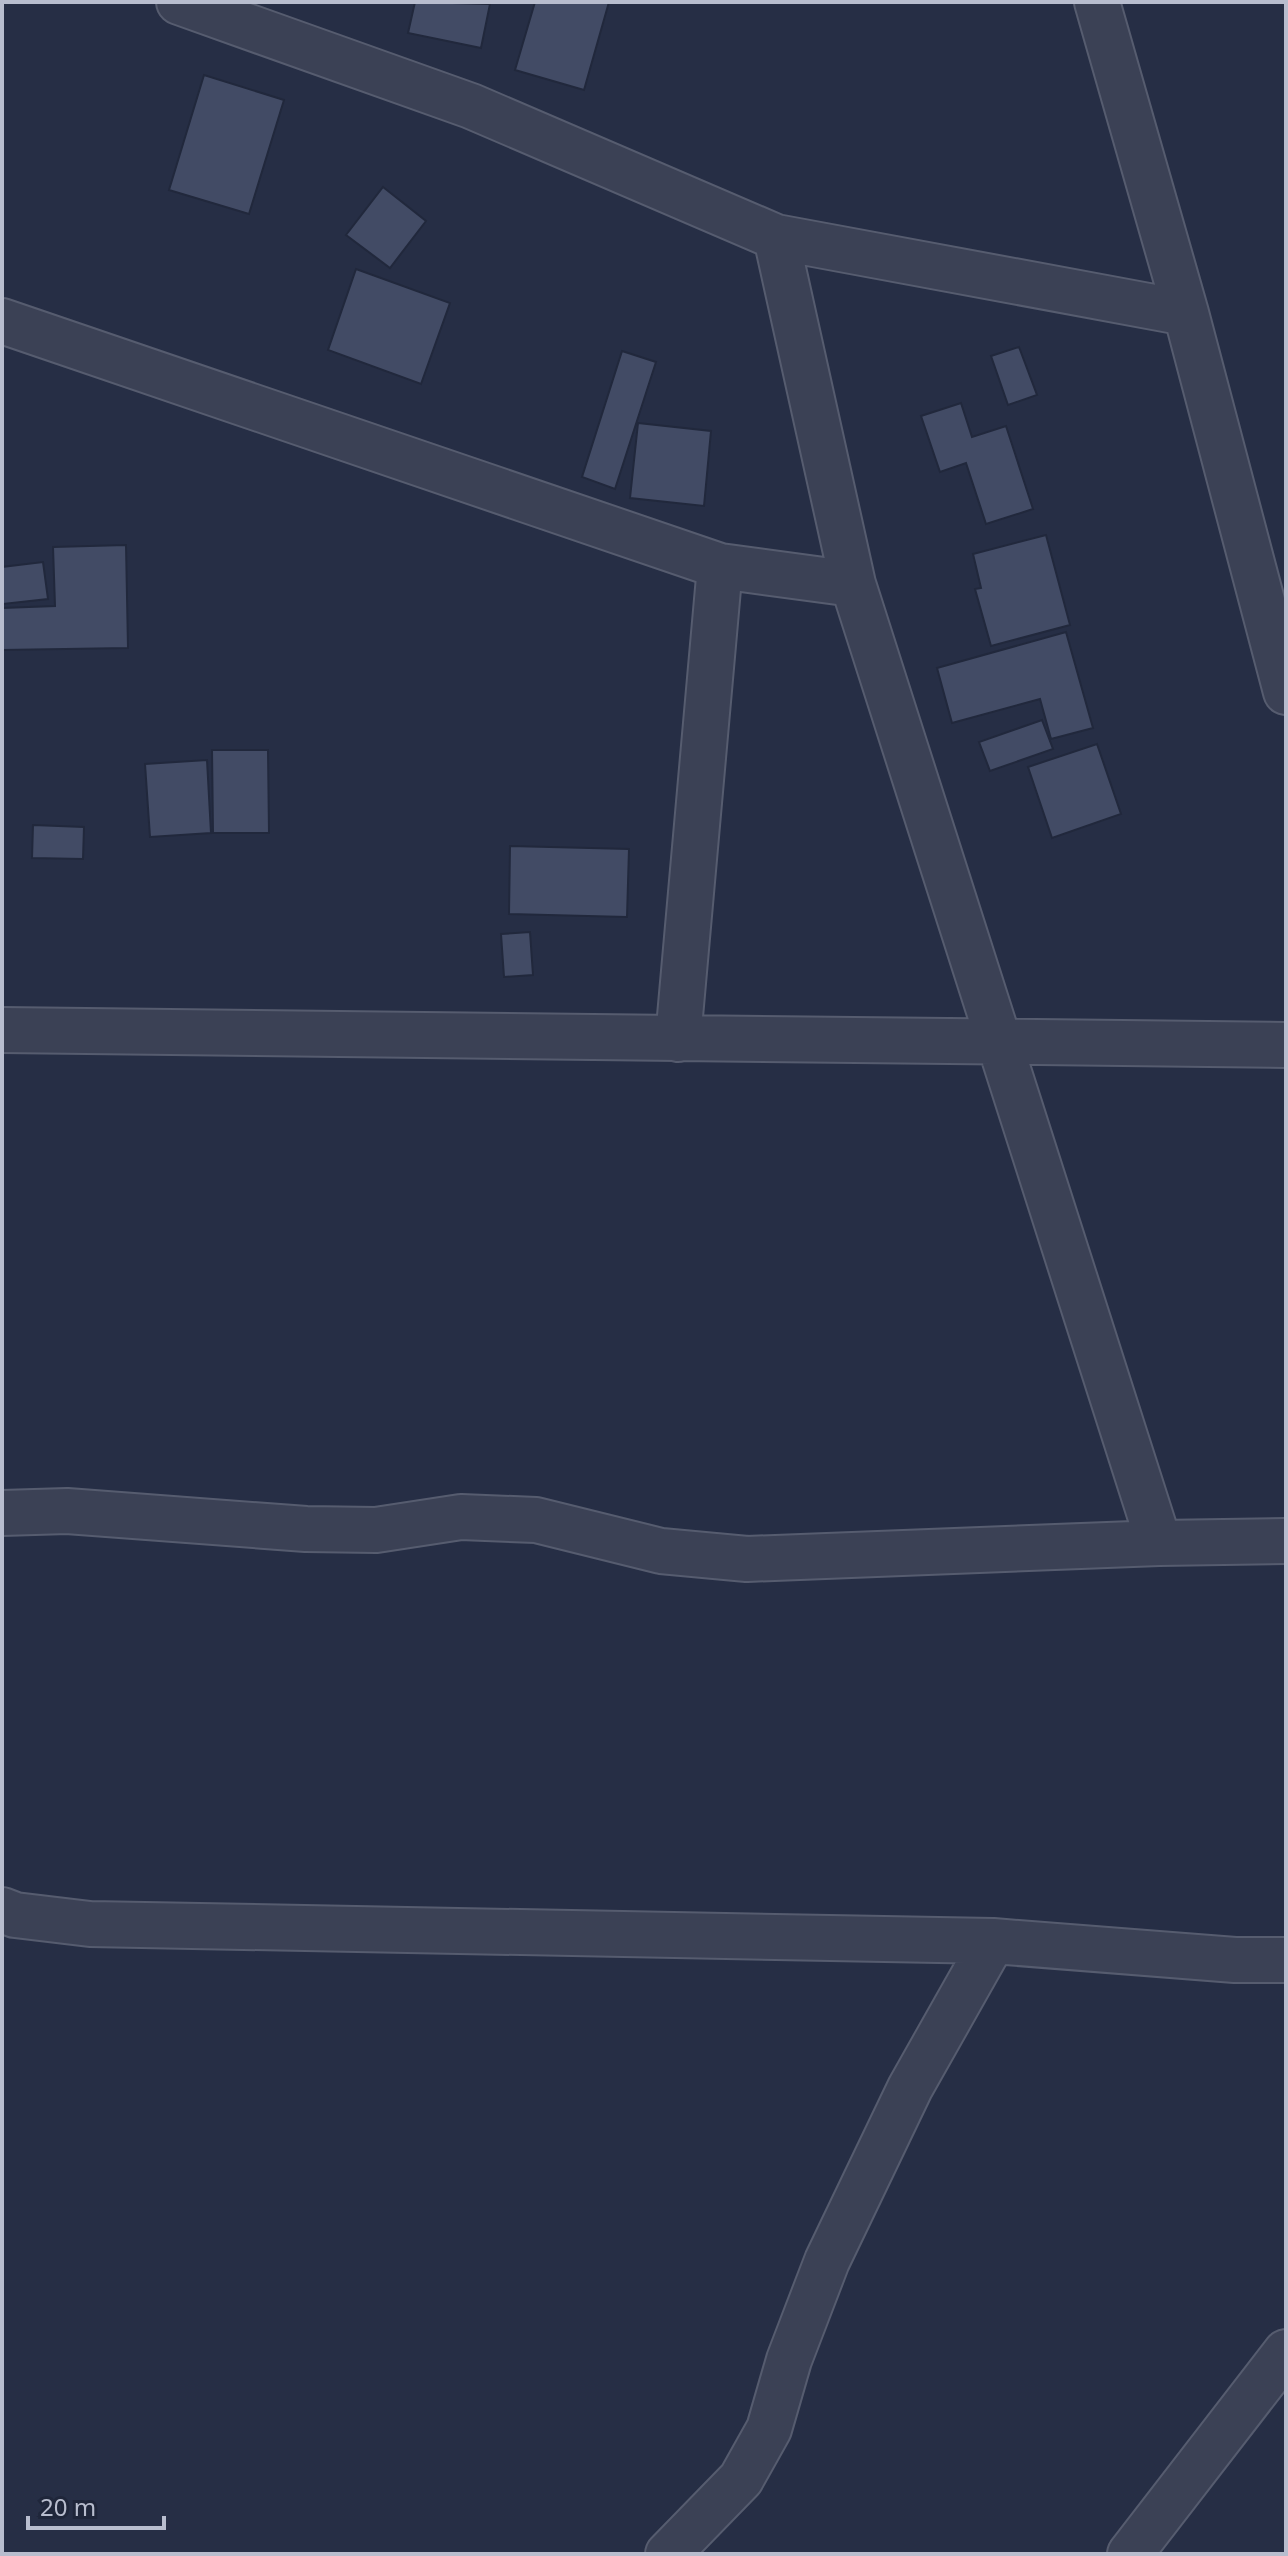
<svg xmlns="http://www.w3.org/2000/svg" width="1288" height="2556" font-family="'Noto Sans',sans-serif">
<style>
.building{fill:#424b65;stroke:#21283c;stroke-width:2}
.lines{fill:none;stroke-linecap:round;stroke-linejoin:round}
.minor-casing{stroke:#565c6f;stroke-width:48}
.minor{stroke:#3b4155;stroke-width:44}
</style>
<rect width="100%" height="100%" fill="#262e45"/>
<path class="building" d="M 415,2 L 490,4 L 481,48 L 408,33 Z
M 535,2 L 609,2 L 584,90 L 515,70 Z
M 204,75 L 284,100 L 249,214 L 169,190 Z
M 383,187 L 426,221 L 390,268 L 346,235 Z
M 356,269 L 450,303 L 421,384 L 328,350 Z
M 1019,347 L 1037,395 L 1008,405 L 991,356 Z
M 622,351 L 656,362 L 615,489 L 582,477 Z
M 961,403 L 972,437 L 1006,426 L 1033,509 L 986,524 L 966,463 L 940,472 L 921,416 Z
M 638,423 L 711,431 L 704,506 L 630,498 Z
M 1046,535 L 1070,625 L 991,646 L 975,589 L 981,588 L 973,554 Z
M 126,545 L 128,648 L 2,650 L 2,608 L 55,606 L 53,547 Z
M 43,562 L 48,599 L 3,604 L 2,567 Z
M 1066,632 L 1093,728 L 1051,739 L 1040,699 L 952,723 L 937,668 Z
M 1042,720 L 1053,749 L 990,771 L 979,742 Z
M 1097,744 L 1121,814 L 1052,838 L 1028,767 Z
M 212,750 L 268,750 L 269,833 L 213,833 Z
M 207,760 L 211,833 L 150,837 L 145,764 Z
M 33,825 L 84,827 L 83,859 L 32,858 Z
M 510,846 L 629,849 L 627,917 L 509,914 Z
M 530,932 L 533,975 L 504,977 L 501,934 Z"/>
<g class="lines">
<g class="minor-casing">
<path id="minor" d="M 179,2 L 471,106 L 776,237 L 853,584 L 1159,1543
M 1097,2 L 1186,313
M 776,237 L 1186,313 L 1286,692
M 2,321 L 720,566 L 853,584
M 2,1030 L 1286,1045
M 678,1039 L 720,566
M 2,1513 L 67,1511 L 306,1529 L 376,1530 L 461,1517 L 536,1520 L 661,1551 L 747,1559 L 1159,1543 L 1286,1541
M 2,1910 L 15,1915 L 90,1924 L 993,1941 L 1235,1960 L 1286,1960
M 668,2554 L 741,2479 L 769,2429 L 789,2360 L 827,2261 L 910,2088 L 993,1941
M 1130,2554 L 1286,2352"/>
</g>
<use href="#minor" class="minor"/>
</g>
<rect width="1288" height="2556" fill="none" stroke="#b8bdce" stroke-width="8"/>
<path d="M28 2516v12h136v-12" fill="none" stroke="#b8bdce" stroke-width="4"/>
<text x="40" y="2516" font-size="24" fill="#b8bdce" stroke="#1f263a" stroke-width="6" paint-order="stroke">20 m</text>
</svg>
